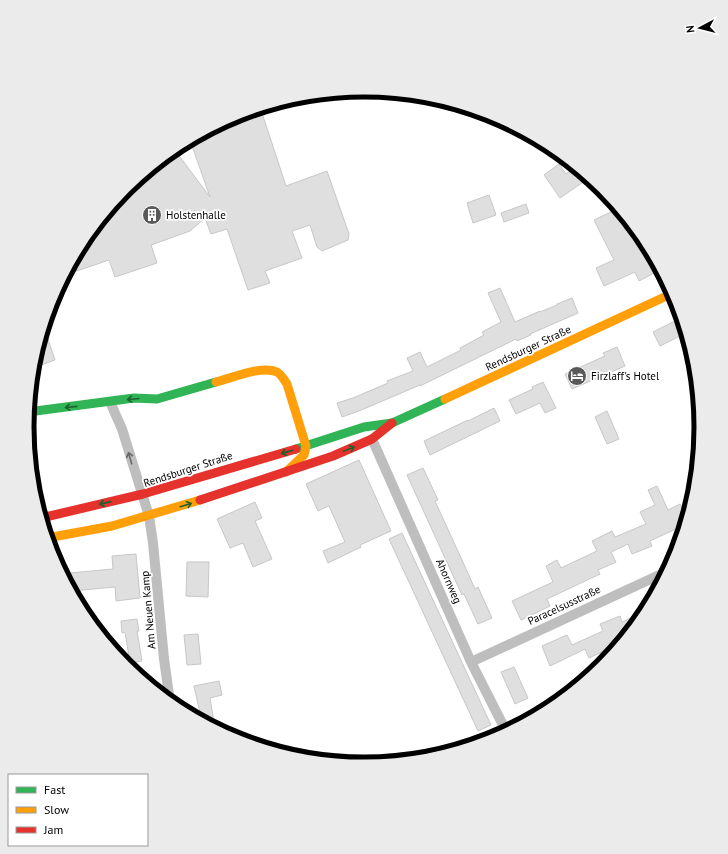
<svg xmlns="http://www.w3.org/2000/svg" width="728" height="854" font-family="'PT Sans',sans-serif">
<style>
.building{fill:#dfdfdf;stroke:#c7c7c7}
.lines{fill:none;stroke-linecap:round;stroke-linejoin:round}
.street{stroke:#bebebe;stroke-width:10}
.fast{stroke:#30b455;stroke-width:9}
.slow{stroke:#ff9f0a;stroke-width:9}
.jam{stroke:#e5322d;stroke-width:9}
.oneway{stroke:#1a632f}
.oneway2{stroke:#686868}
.labels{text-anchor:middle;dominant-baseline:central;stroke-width:3.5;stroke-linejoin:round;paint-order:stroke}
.poi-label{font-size:11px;fill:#000;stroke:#fff;text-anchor:start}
.street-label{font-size:11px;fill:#000;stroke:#fff}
.rim{fill:none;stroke:#000;stroke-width:5}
</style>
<rect width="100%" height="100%" fill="#fff"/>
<path class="building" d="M 262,113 L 286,186 L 327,171 L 349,234 L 348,240 L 322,251 L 317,247 L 310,225 L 292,231 L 302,258 L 265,271 L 270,283 L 248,290 L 227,229 L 211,234 L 205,218 L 190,231 L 151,245 L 157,263 L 115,277 L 109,260 L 65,275 L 84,240 L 126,189 L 174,149 L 210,197 L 190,140 L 198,136 Z
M 559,164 L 566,174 L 575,167 L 589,178 L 560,198 L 544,175 Z
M 489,195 L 496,215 L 473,223 L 467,203 Z
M 526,204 L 529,213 L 504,222 L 501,213 Z
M 615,210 L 625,230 L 633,226 L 641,240 L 643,239 L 644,240 L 660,270 L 639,281 L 635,272 L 604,286 L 596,268 L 614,260 L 594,220 Z
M 500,288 L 515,322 L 540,311 L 540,312 L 557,305 L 557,304 L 572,298 L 578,313 L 530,334 L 531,335 L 517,341 L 516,339 L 420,386 L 420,385 L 359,411 L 342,417 L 337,403 L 353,398 L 388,383 L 387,381 L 413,371 L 407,358 L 420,352 L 427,367 L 461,350 L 460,348 L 484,335 L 482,332 L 501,322 L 488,293 Z
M 681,318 L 686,333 L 660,346 L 653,332 Z
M 44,327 L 55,360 L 33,368 L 34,361 Z
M 617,347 L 625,366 L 572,389 L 565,374 L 605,356 L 603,353 Z
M 543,382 L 556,408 L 545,413 L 540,403 L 516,414 L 509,400 L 533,389 L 532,387 Z
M 494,408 L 500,421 L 430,455 L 424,441 L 468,420 L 468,421 Z
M 607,411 L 619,439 L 607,444 L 595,417 Z
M 359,460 L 391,531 L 360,545 L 361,547 L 328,563 L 323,551 L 345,542 L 329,506 L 318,511 L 306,484 Z
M 423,468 L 438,500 L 435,501 L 462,560 L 475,589 L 478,587 L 492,618 L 478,624 L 464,594 L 462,595 L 407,475 Z
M 657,486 L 668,510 L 680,504 L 687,518 L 682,535 L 678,528 L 650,541 L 652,546 L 632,554 L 628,544 L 611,552 L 616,562 L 598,570 L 600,574 L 547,599 L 550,606 L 521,620 L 512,601 L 553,582 L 546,566 L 557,560 L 561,568 L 597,551 L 592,541 L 612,531 L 615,537 L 646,524 L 640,512 L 655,505 L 648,490 Z
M 255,502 L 262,518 L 255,521 L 272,559 L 253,567 L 243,543 L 230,548 L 217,519 Z
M 402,533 L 491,725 L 478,731 L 389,539 Z
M 136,554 L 140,598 L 116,601 L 115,587 L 72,591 L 70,573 L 113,569 L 112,556 Z
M 187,562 L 209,562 L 208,597 L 186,596 Z
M 646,611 L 612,653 L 610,648 L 589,658 L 585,649 L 550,666 L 542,646 L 567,635 L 572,645 L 603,631 L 600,624 L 620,616 L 622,622 Z
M 137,619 L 139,631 L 137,631 L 142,661 L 130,663 L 125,632 L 122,633 L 121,621 Z
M 198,634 L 201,664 L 187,665 L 184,635 Z
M 514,667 L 528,698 L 515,704 L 501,672 Z
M 219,681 L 222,695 L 210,698 L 215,728 L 190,714 L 200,713 L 194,686 Z"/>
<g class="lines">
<path class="street" d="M 110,402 L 122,429 L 149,516 L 153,543 L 164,659 L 170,702
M 372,439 L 471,662 L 506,731
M 471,662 L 668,571"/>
<path class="fast" d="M 28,412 L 134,398 L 157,399 L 216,382
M 296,449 L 364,427 L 392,423 L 445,399"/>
<path class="slow" d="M 216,382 C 232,378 262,365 277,372 C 282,375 284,380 287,384 L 306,446 L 304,455 L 286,472
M 445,399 L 673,293
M 47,538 L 112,526 L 200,500"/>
<path class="jam" d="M 200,500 L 333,456 L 372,439 L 392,423
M 41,518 L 143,494 L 296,449"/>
</g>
<defs><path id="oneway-shaft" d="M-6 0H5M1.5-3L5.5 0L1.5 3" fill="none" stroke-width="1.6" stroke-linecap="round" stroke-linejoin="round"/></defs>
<g class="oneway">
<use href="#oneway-shaft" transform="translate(133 399) rotate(175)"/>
<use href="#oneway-shaft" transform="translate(71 407) rotate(174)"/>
<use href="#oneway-shaft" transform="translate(349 449) rotate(-22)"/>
<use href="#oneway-shaft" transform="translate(287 452) rotate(164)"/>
<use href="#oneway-shaft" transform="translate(105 503) rotate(167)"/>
<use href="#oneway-shaft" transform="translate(186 505) rotate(-17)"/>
</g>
<use class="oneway2" href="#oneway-shaft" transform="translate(130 458) rotate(-106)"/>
<defs>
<g id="building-disc" transform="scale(1)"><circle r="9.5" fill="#595959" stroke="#fff"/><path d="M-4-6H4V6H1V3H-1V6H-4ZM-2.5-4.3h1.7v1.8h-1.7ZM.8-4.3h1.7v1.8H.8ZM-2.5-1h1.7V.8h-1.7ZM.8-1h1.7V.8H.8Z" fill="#fff"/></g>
<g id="hotel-disc" transform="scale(1)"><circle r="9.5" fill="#595959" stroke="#fff"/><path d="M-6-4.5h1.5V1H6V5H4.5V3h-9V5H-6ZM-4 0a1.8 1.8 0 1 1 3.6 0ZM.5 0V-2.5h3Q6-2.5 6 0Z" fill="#fff"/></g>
</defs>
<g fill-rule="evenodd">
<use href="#building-disc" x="152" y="215"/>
<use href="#hotel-disc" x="577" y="376"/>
</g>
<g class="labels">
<g class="poi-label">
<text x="166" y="215">Holstenhalle</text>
<text x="591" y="376">Firzlaff's Hotel</text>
</g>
<g class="street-label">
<text transform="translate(528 348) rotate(-25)">Rendsburger Straße</text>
<text transform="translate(188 469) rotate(-18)">Rendsburger Straße</text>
<text transform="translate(449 581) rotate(66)">Ahornweg</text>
<text transform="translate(564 605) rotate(-25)">Paracelsusstraße</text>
<text transform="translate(148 610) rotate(-95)">Am Neuen Kamp</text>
</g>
</g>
<path d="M0 0H728V854H0ZM34 427a330 330 0 1 1 660 0a330 330 0 1 1-660 0Z" fill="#ebebeb" fill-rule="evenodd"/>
<path class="rim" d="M34 427a330 330 0 1 1 660 0a330 330 0 1 1-660 0Z"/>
<rect x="8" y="774" width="140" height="72" fill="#ffffff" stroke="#999999"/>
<rect x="16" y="787" width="20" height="6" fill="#30b455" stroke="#999999"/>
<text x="44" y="794" font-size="12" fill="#000000">Fast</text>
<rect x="16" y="807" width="20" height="6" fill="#ff9f0a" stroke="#999999"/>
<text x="44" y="814" font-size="12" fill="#000000">Slow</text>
<rect x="16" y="827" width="20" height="6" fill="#e5322d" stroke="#999999"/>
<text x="44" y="834" font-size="12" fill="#000000">Jam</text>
<g transform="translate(700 28) rotate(263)" stroke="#ffffff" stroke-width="3" paint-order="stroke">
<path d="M0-3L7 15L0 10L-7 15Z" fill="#000000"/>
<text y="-6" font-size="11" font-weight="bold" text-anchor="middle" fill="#000000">N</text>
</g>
</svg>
